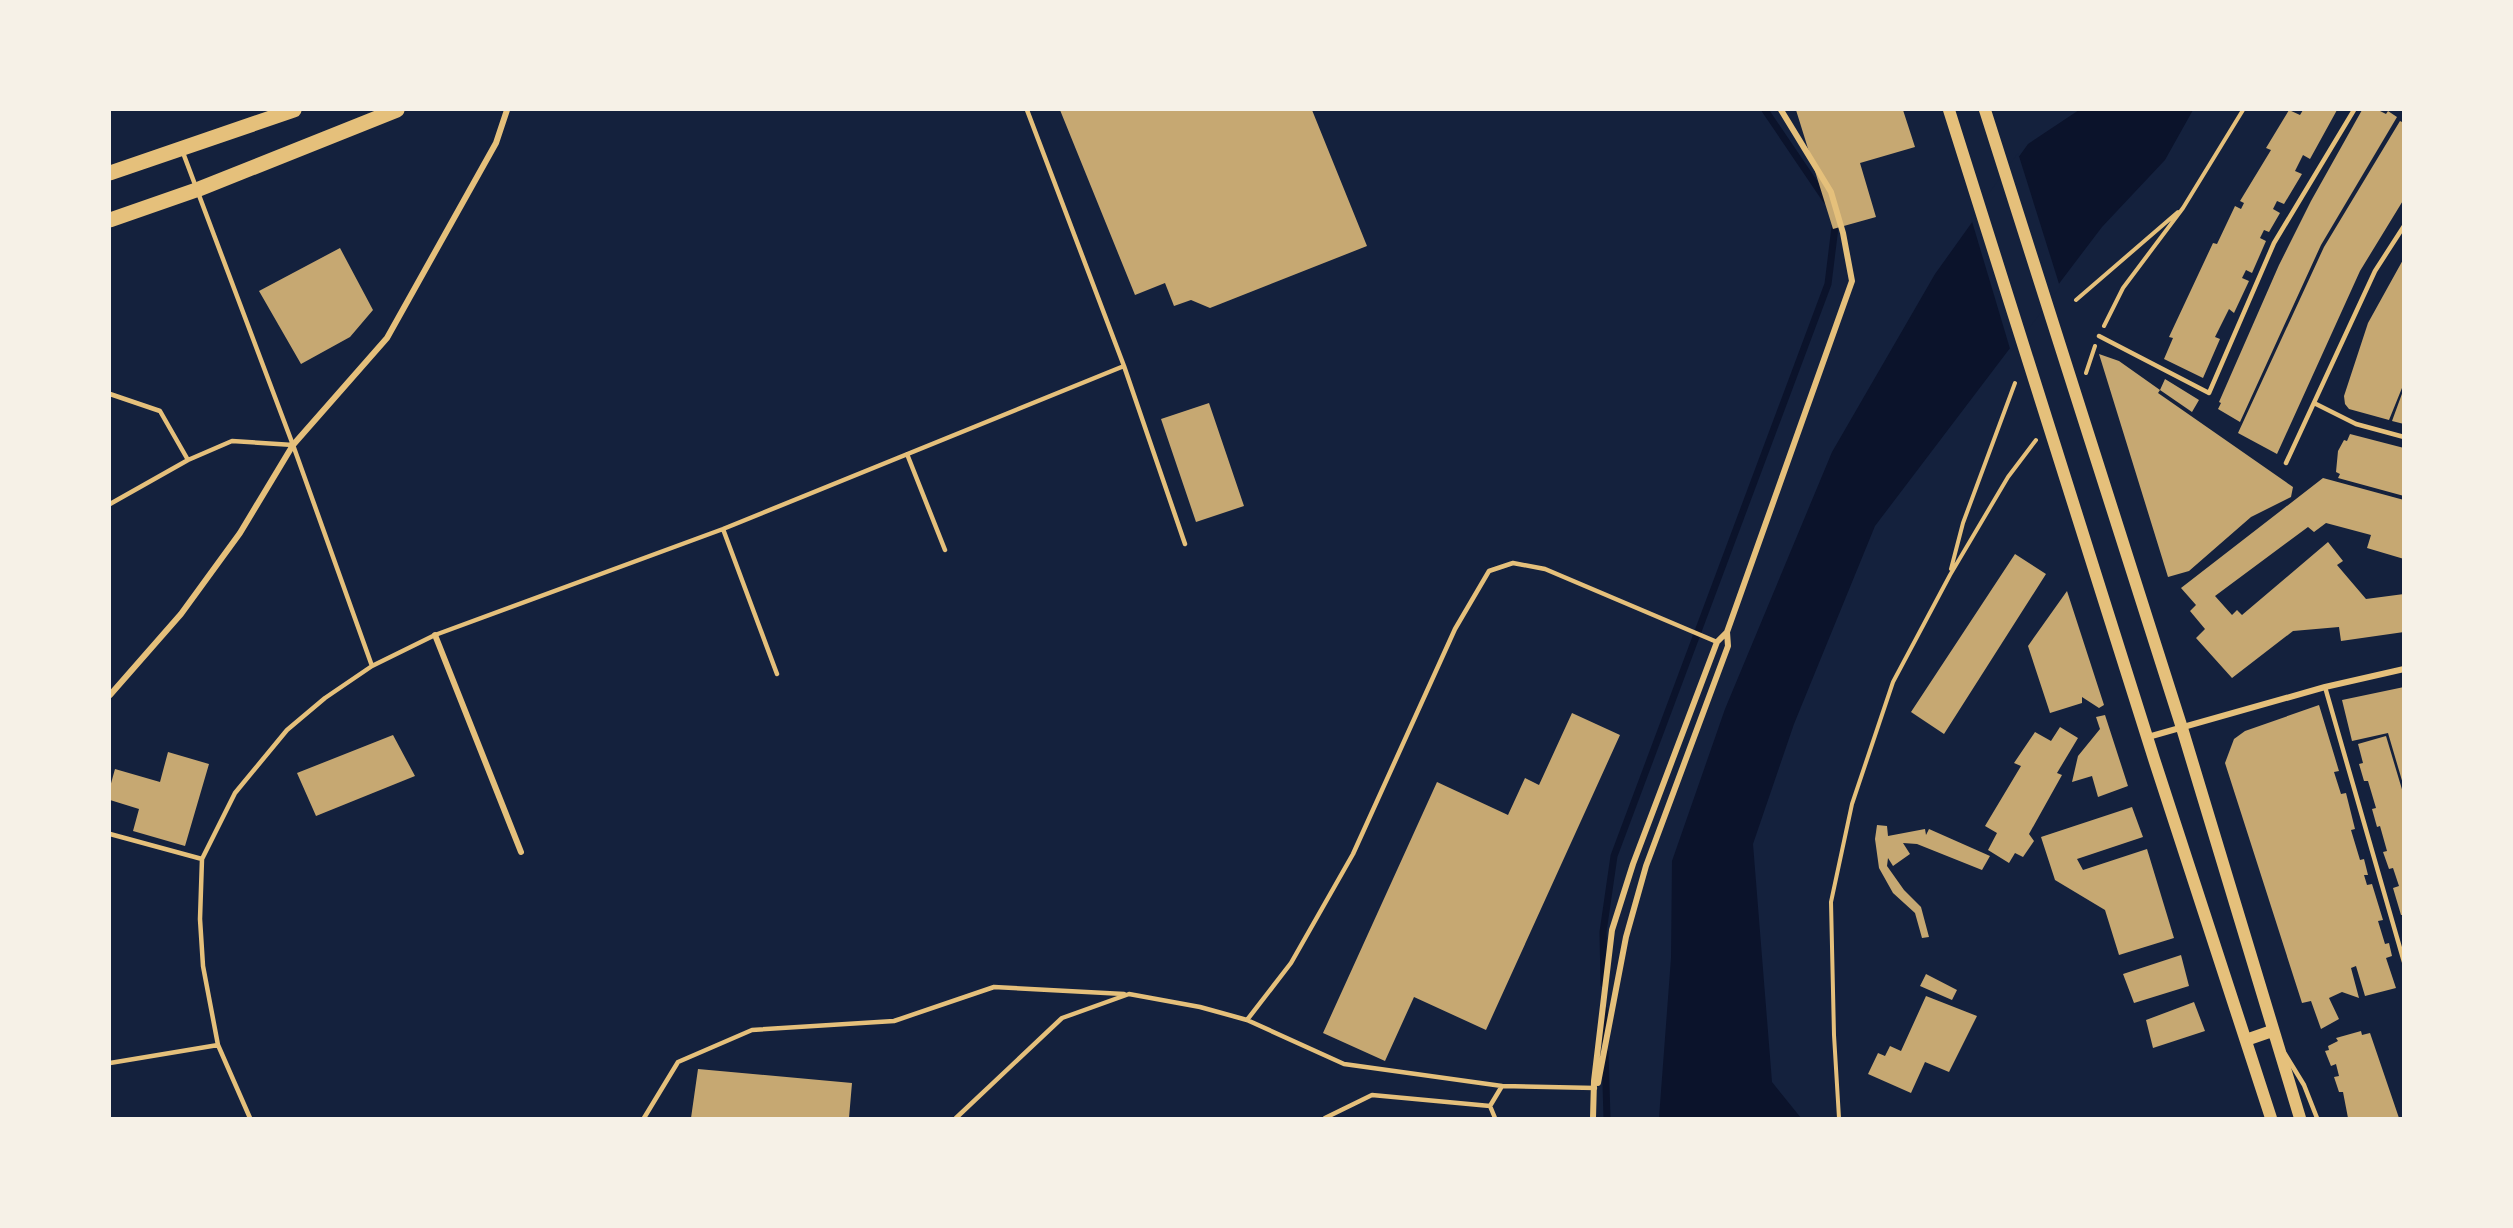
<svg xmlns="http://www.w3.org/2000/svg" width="2513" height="1228" font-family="Spectral,serif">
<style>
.water{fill:#0b132b}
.pier{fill:#14213d}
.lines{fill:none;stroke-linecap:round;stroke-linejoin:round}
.stream{stroke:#0b132b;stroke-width:7}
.building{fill:#c6a872}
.path{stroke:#e5c07b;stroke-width:4}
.service{stroke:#e5c07b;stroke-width:4.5}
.minor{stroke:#e5c07b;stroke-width:6}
.secondary{stroke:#e5c07b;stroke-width:12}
.primary{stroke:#e5c07b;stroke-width:15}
</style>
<rect width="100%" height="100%" fill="#14213d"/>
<path class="water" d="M 2079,110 L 2193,110 L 2165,160 L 2102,227 L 1875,526 L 1794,724 L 1753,844 L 1772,1082 L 1801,1118 L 1659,1118 L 1671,958 L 1672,861 L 1725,709 L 1832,452 L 1935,274 L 2028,144 Z"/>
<path class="pier" d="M 2018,153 L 2060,287 L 2011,352 L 1971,218 Z"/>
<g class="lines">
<path class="stream" d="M 1765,110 L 1826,200
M 1604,984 L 1603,932 L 1614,856 L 1828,284 L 1836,219
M 1604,1010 L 1605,1041
M 1605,1052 L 1607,1118"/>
</g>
<path class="building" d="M 1060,110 L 1312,110 L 1367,246 L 1210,308 L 1191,300 L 1174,306 L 1165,283 L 1135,295 Z
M 1796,110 L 1903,110 L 1915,147 L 1860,163 L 1876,217 L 1833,229 Z
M 2289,110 L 2300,115 L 2303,110 L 2337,110 L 2310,159 L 2303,155 L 2295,171 L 2302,174 L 2284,204 L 2277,201 L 2273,209 L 2280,213 L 2269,232 L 2264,230 L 2260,238 L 2266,241 L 2252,273 L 2246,270 L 2242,278 L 2249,281 L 2234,313 L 2229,309 L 2215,337 L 2220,339 L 2203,378 L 2164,359 L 2173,338 L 2169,337 L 2213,243 L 2217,244 L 2235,206 L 2241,209 L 2244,203 L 2240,201 L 2271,150 L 2266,148 Z
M 2362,110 L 2378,110 L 2386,114 L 2388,111 L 2397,117 L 2321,245 L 2240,422 L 2218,409 L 2221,403 L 2219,402 L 2279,265 L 2311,201 Z
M 2400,121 L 2404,123 L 2404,199 L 2360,271 L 2277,454 L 2238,433 L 2324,247 Z
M 340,248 L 373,310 L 350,337 L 301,364 L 259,291 Z
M 2404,258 L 2404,383 L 2389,420 L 2349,409 L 2345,404 L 2344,396 L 2368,323 Z
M 2099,354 L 2119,361 L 2160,390 L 2158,393 L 2293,487 L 2291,497 L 2251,517 L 2189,571 L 2168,577 Z
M 2165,379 L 2199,400 L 2192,412 L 2160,390 Z
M 2403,391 L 2404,391 L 2404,424 L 2392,421 Z
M 1209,403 L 1244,506 L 1196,522 L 1161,419 Z
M 2350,434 L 2404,448 L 2404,496 L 2338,478 L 2340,474 L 2336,472 L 2338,451 L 2344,440 L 2347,441 Z
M 2323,478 L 2404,500 L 2404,559 L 2367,548 L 2371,535 L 2326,523 L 2314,532 L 2308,527 L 2215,596 L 2232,615 L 2237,610 L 2242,615 L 2328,542 L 2343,561 L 2337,565 L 2366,599 L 2404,594 L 2404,632 L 2341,641 L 2339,627 L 2293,631 L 2232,678 L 2196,638 L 2205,629 L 2190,611 L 2196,605 L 2181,588 Z
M 2015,554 L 2046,574 L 1944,734 L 1911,712 Z
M 2067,591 L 2104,705 L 2099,708 L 2082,697 L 2082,703 L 2050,713 L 2028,646 Z
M 2404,687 L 2404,784 L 2403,784 L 2388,733 L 2352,741 L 2342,700 Z
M 2319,705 L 2339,771 L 2334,772 L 2341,794 L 2346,793 L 2355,829 L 2351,830 L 2360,860 L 2364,859 L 2368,875 L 2364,875 L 2367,885 L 2372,884 L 2383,920 L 2378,921 L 2385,944 L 2389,943 L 2392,956 L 2386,958 L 2396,988 L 2365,996 L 2356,966 L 2351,968 L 2359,998 L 2342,992 L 2329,998 L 2339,1019 L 2321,1029 L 2311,1001 L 2302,1003 L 2225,763 L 2234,739 L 2245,731 Z
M 1572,713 L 1620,735 L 1486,1030 L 1414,997 L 1385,1061 L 1323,1033 L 1437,782 L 1508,815 L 1525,778 L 1539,785 Z
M 2105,715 L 2128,786 L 2098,797 L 2092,776 L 2072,782 L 2078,756 L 2100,729 L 2096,717 Z
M 2060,727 L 2078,738 L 2057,773 L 2062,775 L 2029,834 L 2034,841 L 2023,857 L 2015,853 L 2009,863 L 1988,850 L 1997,833 L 1985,826 L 2021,766 L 2014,763 L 2035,732 L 2051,741 Z
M 393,735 L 415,776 L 316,816 L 297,773 Z
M 2386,736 L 2404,796 L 2404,915 L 2401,915 L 2393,888 L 2399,886 L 2393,868 L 2389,869 L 2383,852 L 2387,851 L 2380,826 L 2377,827 L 2372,809 L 2376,808 L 2368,781 L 2364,781 L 2359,764 L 2363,763 L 2358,744 Z
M 168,752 L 209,764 L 185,846 L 133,831 L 139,809 L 110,800 L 110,787 L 115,769 L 160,782 Z
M 2132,807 L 2143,837 L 2077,859 L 2083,870 L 2147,849 L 2174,938 L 2119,955 L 2105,910 L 2055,880 L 2041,837 Z
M 1877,825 L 1887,826 L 1888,836 L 1925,829 L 1926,835 L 1929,829 L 1990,856 L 1982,870 L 1917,844 L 1903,843 L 1910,854 L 1893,866 L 1888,858 L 1887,866 L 1904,890 L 1921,907 L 1929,937 L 1922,938 L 1915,913 L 1893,893 L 1879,868 L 1875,839 Z
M 2181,955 L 2189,986 L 2134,1003 L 2123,974 Z
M 1926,974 L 1957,990 L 1952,1000 L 1920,986 Z
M 1926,996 L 1977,1016 L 1949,1072 L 1925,1062 L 1911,1093 L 1868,1074 L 1878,1053 L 1885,1056 L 1890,1046 L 1901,1051 Z
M 2194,1002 L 2205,1031 L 2153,1048 L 2146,1020 Z
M 2361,1031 L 2362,1035 L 2370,1033 L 2399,1118 L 2348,1118 L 2343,1092 L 2339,1092 L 2334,1077 L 2339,1076 L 2336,1064 L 2331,1066 L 2325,1051 L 2329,1050 L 2328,1046 L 2338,1041 L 2336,1038 Z
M 698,1069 L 852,1083 L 849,1118 L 691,1118 Z"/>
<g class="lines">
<path class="path" d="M 2076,300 L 2178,212
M 2104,326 L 2123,288 L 2183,208 L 2243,110
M 2086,373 L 2095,346
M 1951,569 L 1963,523 L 2015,383
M 1839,1118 L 1834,1035 L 1831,902 L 1852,804 L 1893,682 L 1950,575 L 2008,477 L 2036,440"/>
<path class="service" d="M 1027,110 L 1124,366 L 1185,544
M 182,150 L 293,445 L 372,666
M 2099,336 L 2209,393 L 2274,243 L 2354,110
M 110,394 L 160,411 L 188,460
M 2314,403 L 2356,424 L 2404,437
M 907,454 L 945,550
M 2286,463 L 2375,271 L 2404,226
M 110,504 L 188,460 L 232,441 L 293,445
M 723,529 L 777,674
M 2325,687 L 2404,962
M 110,834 L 202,859
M 1247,1020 L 1291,963 L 1353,854 L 1455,629 L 1489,571 L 1513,563 L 1545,569 L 1717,642
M 2285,1054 L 2304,1085 L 2317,1118
M 110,1063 L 218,1045
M 1490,1106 L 1502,1086 L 1595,1088
M 1490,1106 L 1495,1118
M 250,1118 L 218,1045 L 203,966 L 200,919 L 202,859 L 235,793 L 287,730 L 325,698 L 372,666 L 435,635 L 723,529 L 1124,366
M 644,1118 L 678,1062 L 752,1030 L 894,1021 L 994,987 L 1124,994
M 956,1118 L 1062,1018 L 1129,994 L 1200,1007 L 1247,1020 L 1344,1064 L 1502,1086
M 1325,1118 L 1372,1095 L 1490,1106"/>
<path class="minor" d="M 435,635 L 521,852
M 110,695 L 181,614 L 240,533 L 293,445 L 387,338 L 496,143 L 507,110
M 2148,737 L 2325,687 L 2404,669
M 1598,1083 L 1626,937 L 1646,866 L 1728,646 L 1727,632
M 1593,1118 L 1594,1081 L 1612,930 L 1633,864 L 1717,642 L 1727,632 L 1852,281 L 1843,233 L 1831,192 L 1781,110"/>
<path class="secondary" d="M 1949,110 L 2154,759 L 2271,1118
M 1985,110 L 2182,728 L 2300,1118
M 2246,1040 L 2272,1031"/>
<path class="primary" d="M 110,173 L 294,110
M 110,220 L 199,189 L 397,110"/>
</g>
<rect width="2513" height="1228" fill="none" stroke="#f6f1e7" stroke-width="222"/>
</svg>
